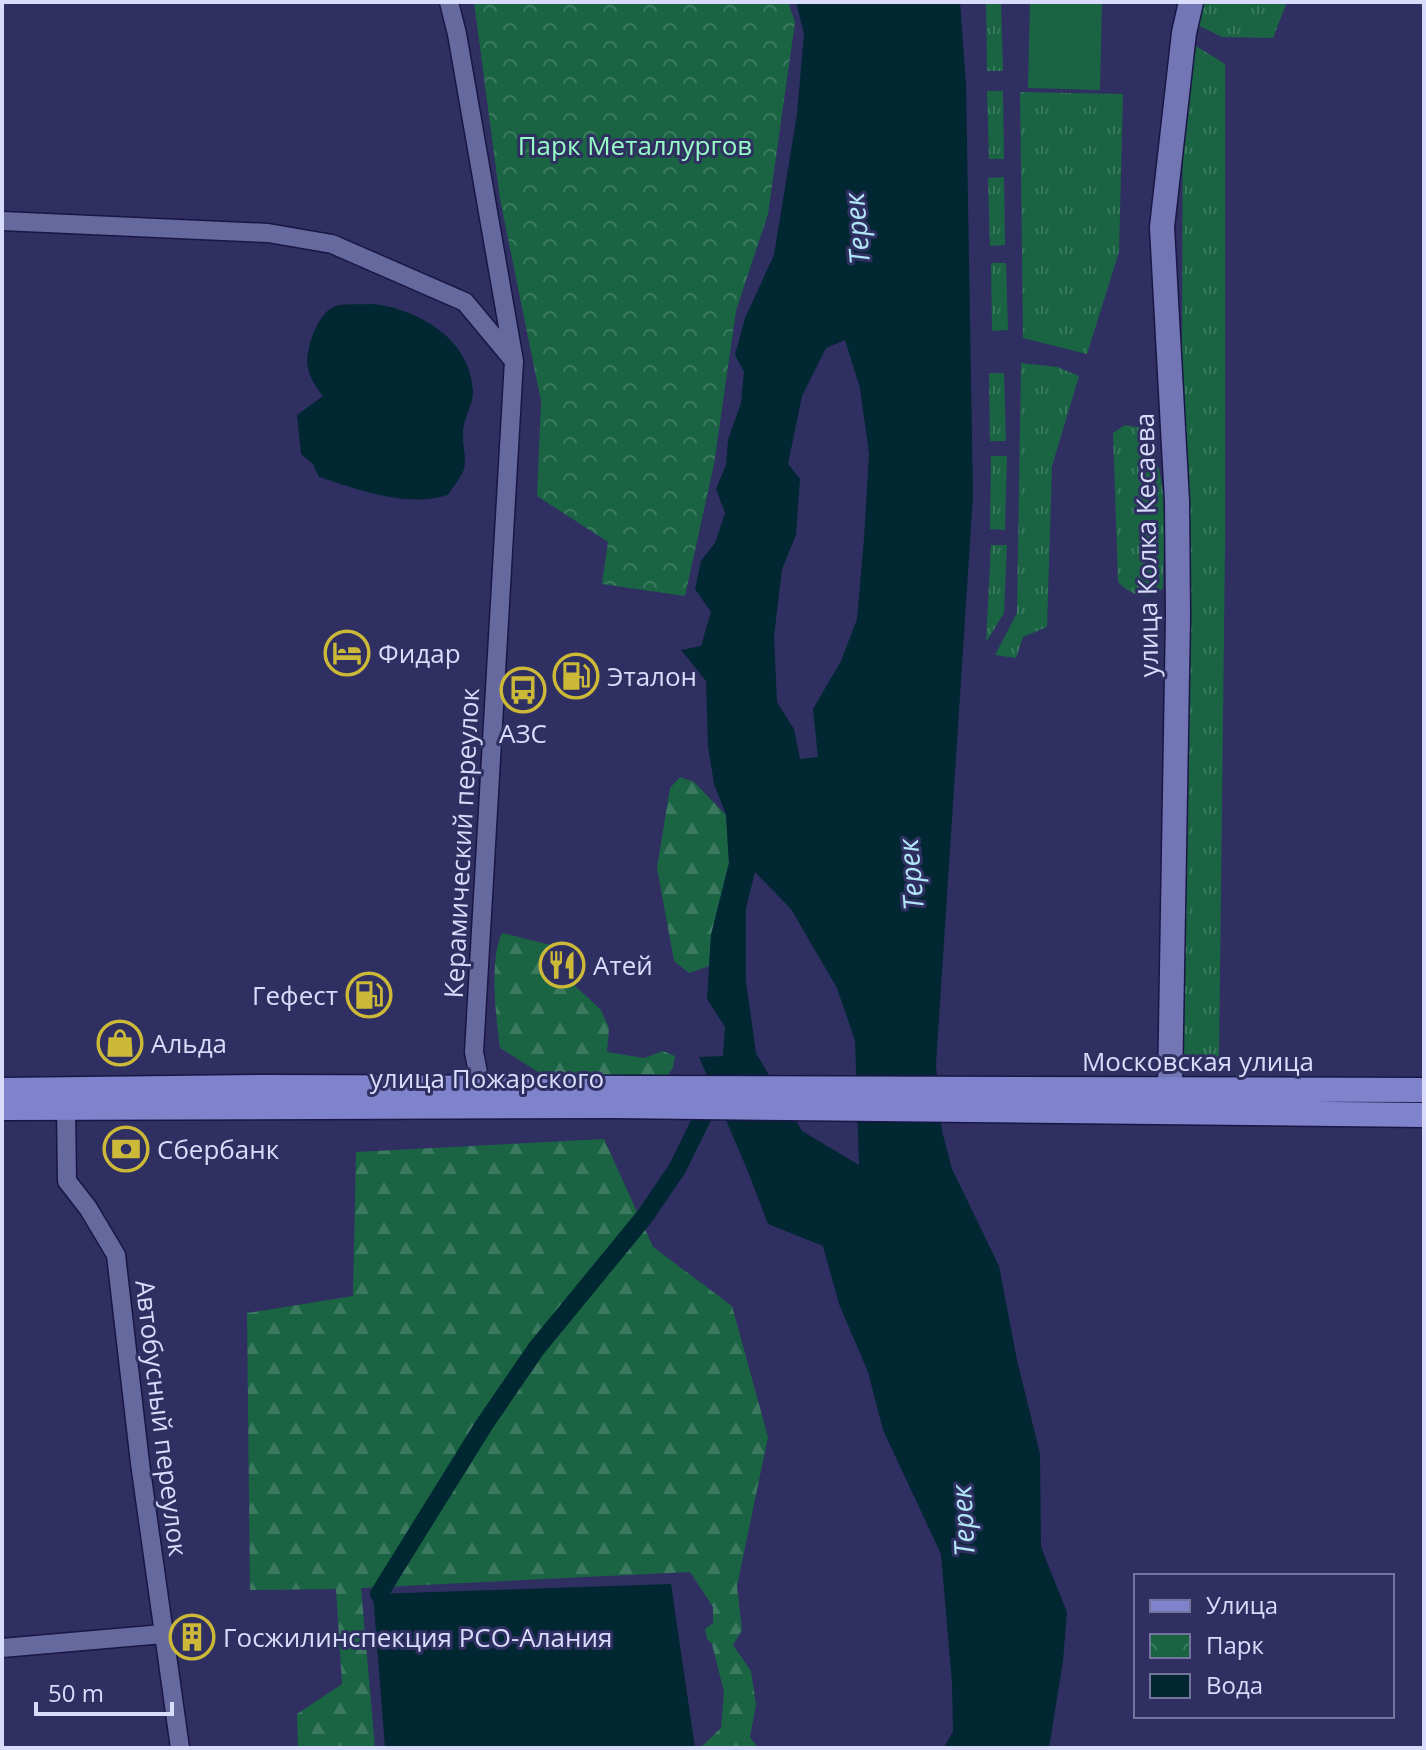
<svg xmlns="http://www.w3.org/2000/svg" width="1426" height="1750" font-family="'Open Sans',sans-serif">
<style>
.grass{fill:url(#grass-tufts)}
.forest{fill:url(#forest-firs)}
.park{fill:url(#park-crowns)}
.pitch{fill:#1a6444}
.water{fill:#002732;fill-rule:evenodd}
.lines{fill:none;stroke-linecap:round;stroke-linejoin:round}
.canal{stroke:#002732;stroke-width:18}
.street-casing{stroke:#191644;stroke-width:21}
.secondary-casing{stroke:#191644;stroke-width:27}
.primary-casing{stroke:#191644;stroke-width:27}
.street{stroke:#65699e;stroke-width:18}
.secondary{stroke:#7276b5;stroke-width:24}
.primary{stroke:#7e83cc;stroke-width:24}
.labels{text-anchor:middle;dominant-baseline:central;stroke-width:6;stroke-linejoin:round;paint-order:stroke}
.park-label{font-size:26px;fill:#98fac7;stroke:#2f3061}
.street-label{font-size:26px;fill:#d8dcfa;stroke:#2f3061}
.poi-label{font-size:26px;fill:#d8dcfa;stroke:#2f3061;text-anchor:start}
.water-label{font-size:28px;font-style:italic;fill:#b1e6f7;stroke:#2f3061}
</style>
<defs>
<pattern id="grass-tufts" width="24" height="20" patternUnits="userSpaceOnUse" patternTransform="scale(2)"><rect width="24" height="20" fill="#1a6444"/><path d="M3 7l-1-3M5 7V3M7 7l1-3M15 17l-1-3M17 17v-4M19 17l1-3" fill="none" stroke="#3b7a60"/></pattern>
<pattern id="forest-firs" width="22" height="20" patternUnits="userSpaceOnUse" patternTransform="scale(2)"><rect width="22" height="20" fill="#1a6444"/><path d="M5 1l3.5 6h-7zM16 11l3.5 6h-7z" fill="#3b7a60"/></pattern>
<pattern id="park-crowns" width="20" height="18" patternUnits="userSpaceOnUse" patternTransform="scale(2)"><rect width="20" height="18" fill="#1a6444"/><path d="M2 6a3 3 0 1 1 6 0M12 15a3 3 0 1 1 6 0" fill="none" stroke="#3b7a60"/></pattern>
</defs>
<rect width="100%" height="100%" fill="#2f3061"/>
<path class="grass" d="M 1193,2 L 1287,2 L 1273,38 L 1222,37 L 1189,21 Z
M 986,3 L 1001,3 L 1003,71 L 987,71 Z
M 1183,38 L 1225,64 L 1225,545 L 1219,1058 L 1180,1057 Z
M 987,91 L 1003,91 L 1004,159 L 989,159 Z
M 1020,92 L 1123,94 L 1119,252 L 1087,354 L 1023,338 Z
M 1004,177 L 1005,245 L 990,246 L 988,178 Z
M 991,263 L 1006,263 L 1008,330 L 992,331 Z
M 1021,363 L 1057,367 L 1079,376 L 1052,466 L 1047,627 L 1023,637 L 1016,658 L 995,655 L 1017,613 Z
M 989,373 L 1004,373 L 1006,441 L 990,441 Z
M 1125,425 L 1142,428 C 1172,473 1163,536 1163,588 C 1148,603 1131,595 1118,582 L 1113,433 Z
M 991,456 L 1007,456 L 1005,530 L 990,529 Z
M 991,545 L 1007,545 L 1004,613 L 986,642 Z"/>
<path class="forest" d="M 680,777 L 694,782 L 726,815 L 729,863 L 711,935 L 709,966 L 689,973 L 674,961 L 657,868 L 670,788 Z
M 502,933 L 563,948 L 571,982 L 601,1010 L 609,1028 L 607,1052 L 644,1058 L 663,1051 L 675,1056 L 673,1068 L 667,1076 L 564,1077 L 538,1072 L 500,1048 C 496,1017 489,961 502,933 Z
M 604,1139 L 653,1247 L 732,1306 L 768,1437 L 737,1586 L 742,1630 L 733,1645 L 751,1671 L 756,1705 L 750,1737 L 758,1748 L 700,1748 L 721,1728 L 724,1692 L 712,1644 L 707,1639 L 705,1629 L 713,1623 L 713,1607 L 690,1572 L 361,1588 L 375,1748 L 298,1748 L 297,1714 L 342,1684 L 336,1589 L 250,1590 L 247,1313 L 353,1296 L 356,1152 Z"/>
<path class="park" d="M 474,2 L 788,2 L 795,22 L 768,214 L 736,311 L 714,464 L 685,596 L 602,584 L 608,542 L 537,496 L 541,401 L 500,199 Z"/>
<path class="pitch" d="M 1030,2 L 1102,2 L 1100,90 L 1028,88 Z"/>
<path class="water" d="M 796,2 L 960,2 L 966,83 L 973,496 L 936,1065 L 942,1131 L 952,1169 L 999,1266 L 1017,1360 L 1040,1454 L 1041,1547 L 1067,1612 L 1063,1661 L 1049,1748 L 944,1748 L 953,1731 L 952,1684 L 941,1554 L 883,1430 L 868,1372 L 839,1304 L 823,1246 L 768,1224 L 749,1174 L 699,1057 L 723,1056 L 725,1027 L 707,999 L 711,935 L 729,863 L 726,815 L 714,784 L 708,746 L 706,681 L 681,650 L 701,646 L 711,612 L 695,589 L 701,561 L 715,543 L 725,513 L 716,489 L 726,465 L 728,440 L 741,403 L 744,372 L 735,355 L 745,318 L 774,255 L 797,114 L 804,34 ZM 845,340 L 860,388 L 869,454 L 864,539 L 857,619 L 841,661 L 813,709 L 818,757 L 800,759 L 794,729 L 777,702 L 774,636 L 782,569 L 796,535 L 800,479 L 788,464 L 802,396 L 826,348 ZM 755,872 L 791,909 L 837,988 L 855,1041 L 859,1165 L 802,1131 L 756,1053 L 746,982 L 746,908 Z
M 375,304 C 421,311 470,339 473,391 C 473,406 464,416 463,432 C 462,443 467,458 464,469 C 461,477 453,487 448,495 C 406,508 360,490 319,477 L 313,464 L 301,454 L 297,415 L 323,396 C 316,387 310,379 308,368 C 304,351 318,311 336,306 C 348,303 363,305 375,304 Z
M 671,1584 L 695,1748 L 385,1748 L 373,1594 Z"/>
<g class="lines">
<path class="canal" d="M 379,1594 L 484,1425 L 536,1349 L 645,1216 L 677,1169 L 713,1096"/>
<g class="street-casing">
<path id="street" d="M 449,2 L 457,34 L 514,361
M 2,221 L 268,233 L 332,244 L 465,302 L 514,361 L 474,1052 L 481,1088
M 66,1107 L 67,1181 L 88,1208 L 116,1255 L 140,1463 L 180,1748
M 2,1648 L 163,1634"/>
</g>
<g class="secondary-casing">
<path id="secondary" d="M 1170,1089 L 1178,616 L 1177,501 L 1162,227 L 1184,33 L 1191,2"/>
</g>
<g class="primary-casing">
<path id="primary" d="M 2,1090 L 265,1087 L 1424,1090
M 2,1108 L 613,1106 L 1424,1115"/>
</g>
<use href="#street" class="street"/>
<use href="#secondary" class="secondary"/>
<use href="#primary" class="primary"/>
</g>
<defs>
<g id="hotel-ring" transform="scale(2.3)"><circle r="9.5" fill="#2f3061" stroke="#cdb938" stroke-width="1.5"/><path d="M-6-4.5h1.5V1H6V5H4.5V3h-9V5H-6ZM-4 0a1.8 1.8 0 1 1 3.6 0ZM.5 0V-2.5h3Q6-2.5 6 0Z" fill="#cdb938"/></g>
<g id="fuel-ring" transform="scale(2.3)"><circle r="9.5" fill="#2f3061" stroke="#cdb938" stroke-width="1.5"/><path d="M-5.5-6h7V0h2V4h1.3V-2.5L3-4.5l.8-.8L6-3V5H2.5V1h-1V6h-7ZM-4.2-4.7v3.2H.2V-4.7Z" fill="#cdb938"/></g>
<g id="bus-ring" transform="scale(2.3)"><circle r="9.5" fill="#2f3061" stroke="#cdb938" stroke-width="1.5"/><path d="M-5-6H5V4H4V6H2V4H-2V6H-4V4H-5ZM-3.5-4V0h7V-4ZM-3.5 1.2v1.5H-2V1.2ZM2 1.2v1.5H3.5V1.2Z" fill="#cdb938"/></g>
<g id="restaurant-ring" transform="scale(2.3)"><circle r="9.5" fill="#2f3061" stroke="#cdb938" stroke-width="1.5"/><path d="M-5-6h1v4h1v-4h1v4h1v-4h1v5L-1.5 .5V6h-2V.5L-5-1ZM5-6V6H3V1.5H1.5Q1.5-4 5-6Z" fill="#cdb938"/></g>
<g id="shop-ring" transform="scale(2.3)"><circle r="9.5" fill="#2f3061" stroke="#cdb938" stroke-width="1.5"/><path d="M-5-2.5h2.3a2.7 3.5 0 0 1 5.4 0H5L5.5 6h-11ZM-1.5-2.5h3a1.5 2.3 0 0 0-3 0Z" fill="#cdb938"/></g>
<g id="bank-ring" transform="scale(2.3)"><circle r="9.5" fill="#2f3061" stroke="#cdb938" stroke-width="1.5"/><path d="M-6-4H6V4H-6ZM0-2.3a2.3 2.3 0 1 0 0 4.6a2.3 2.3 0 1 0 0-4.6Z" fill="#cdb938"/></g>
<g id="building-ring" transform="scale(2.3)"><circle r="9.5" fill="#2f3061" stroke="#cdb938" stroke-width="1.5"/><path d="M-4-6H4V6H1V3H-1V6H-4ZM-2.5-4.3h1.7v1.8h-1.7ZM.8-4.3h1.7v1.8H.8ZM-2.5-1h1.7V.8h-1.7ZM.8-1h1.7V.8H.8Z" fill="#cdb938"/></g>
</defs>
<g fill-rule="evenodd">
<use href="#hotel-ring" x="347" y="653"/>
<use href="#fuel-ring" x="576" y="676"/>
<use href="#bus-ring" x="523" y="690"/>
<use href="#restaurant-ring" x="562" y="965"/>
<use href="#fuel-ring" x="369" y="995"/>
<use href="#shop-ring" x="120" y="1043"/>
<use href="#bank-ring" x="126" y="1149"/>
<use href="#building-ring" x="192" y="1637"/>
</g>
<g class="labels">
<g class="park-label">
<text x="635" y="145">Парк Металлургов</text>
</g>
<g class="street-label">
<text transform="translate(1146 545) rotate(-91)">улица Колка Кесаева</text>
<text transform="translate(461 843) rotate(-87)">Керамический переулок</text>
<text x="1198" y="1061">Московская улица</text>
<text x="487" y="1078">улица Пожарского</text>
<text transform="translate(162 1418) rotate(83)">Автобусный переулок</text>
</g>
<g class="poi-label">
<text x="378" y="653">Фидар</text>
<text x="607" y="676">Эталон</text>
<text x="523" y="733" text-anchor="middle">АЗС</text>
<text x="593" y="965">Атей</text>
<text x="338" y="995" text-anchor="end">Гефест</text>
<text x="151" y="1043">Альда</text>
<text x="157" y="1149">Сбербанк</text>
<text x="223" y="1637">Госжилинспекция РСО-Алания</text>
</g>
<g class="water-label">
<text transform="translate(856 229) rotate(-95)">Терек</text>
<text transform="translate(910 875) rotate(-95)">Терек</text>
<text transform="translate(962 1521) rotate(-93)">Терек</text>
</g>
</g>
<rect width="1426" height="1750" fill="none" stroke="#d8dcfa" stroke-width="8"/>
<rect x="1134" y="1574" width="260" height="144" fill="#2f3061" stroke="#73759e" stroke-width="2"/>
<rect x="1150" y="1600" width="40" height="12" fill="#7e83cc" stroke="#73759e" stroke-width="2"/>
<text x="1206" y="1614" font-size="24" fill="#d8dcfa">Улица</text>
<rect x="1150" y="1634" width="40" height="24" fill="url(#park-crowns)" stroke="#73759e" stroke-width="2"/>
<text x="1206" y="1654" font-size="24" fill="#d8dcfa">Парк</text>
<rect x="1150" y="1674" width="40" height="24" fill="#002732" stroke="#73759e" stroke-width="2"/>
<text x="1206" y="1694" font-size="24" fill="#d8dcfa">Вода</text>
<path d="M36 1702v12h136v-12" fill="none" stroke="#d8dcfa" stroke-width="4"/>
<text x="48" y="1702" font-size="24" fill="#d8dcfa" stroke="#2f3061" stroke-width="6" paint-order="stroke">50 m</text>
</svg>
